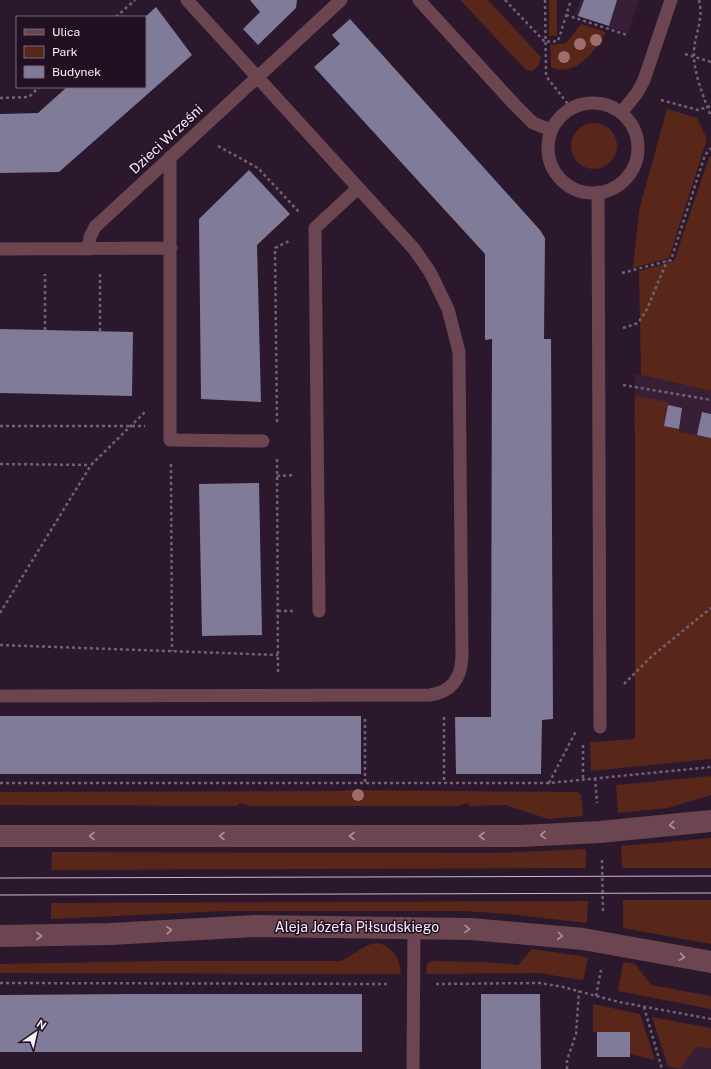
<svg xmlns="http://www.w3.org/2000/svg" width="711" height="1069" font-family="'Public Sans',sans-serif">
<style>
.built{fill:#371f38}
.green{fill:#59261a}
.building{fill:#807b99}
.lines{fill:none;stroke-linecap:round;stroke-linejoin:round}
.path{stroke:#736173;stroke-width:2.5;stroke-dasharray:3 3;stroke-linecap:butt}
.service{stroke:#6b4651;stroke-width:13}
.tertiary{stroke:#6b4651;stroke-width:22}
.tram{stroke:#c9bac9;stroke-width:1}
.tree{fill:#9d6d6d}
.oneway{stroke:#ac929e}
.labels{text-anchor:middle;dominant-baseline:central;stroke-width:3;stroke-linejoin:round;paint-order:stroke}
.street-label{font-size:14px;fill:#fceefb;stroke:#210f22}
</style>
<rect width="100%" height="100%" fill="#2b182c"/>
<path class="built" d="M 580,0 L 639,0 L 628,33 L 575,15 Z
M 635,374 L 711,391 L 711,440 L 634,428 Z
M 696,1047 L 711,1049 L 711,1069 L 680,1069 Z"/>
<path class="green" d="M 460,0 L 488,0 L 541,57 L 538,66 L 532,71 L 526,70 Z
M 549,0 L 557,0 L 557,36 L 549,36 Z
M 581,24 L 606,32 C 597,50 574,79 551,67 L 550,45 L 566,43 Z
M 667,109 L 697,118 L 707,139 L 669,258 L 633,268 L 639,210 Z
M571 146a23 23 0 1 1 46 0a23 23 0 1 1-46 0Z
M 711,156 L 711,391 L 641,375 L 639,271 L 674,261 L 709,157 Z
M 635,396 L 668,402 L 664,426 L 679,429 L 679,432 L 711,438 L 711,759 L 591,771 L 590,742 L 635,739 Z
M 711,776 L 711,795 L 668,808 L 618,813 L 616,785 Z
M 346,790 L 578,792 L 581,795 L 583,816 L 548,819 L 506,805 L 470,806 L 467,803 L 458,806 L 249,806 L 240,803 L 237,806 L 0,805 L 0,792 L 345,791 Z
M 711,838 L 711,868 L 622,868 L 621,846 Z
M 586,849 L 586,868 L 51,870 L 52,852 L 496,853 Z
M 623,900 L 711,900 L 711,944 L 623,928 Z
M 588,901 L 587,923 L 508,914 L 463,911 L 225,911 L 51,919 L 51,903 Z
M 376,943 C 393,945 400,959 401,974 L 0,973 L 0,964 L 162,961 L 341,961 L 368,945 Z
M 532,949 L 588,957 L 584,978 L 581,980 L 539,973 L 426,974 L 427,964 L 431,961 L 482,962 L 518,965 Z
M 623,962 L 635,964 L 651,985 L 711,996 L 711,1009 L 618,991 Z
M 593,1004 L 640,1014 L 655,1060 L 630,1054 L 630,1032 L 593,1032 Z
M 652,1017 L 711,1028 L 711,1049 L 696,1047 L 680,1069 L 668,1067 Z"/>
<path class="building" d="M 250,0 L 297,0 L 296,8 L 258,45 L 243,29 L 260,12 Z
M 584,0 L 617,0 L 609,26 L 578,16 Z
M 156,7 L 192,55 L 59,172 L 0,173 L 0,114 L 38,113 L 67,87 L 145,87 L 145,17 Z
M 350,19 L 540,230 L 545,238 L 544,339 L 551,339 L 553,719 L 542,720 L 541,774 L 456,774 L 455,717 L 491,717 L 492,339 L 485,340 L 485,254 L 314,67 L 340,44 L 332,35 Z
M 249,170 L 290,214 L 257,245 L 261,402 L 201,399 L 199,219 Z
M 0,329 L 133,332 L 132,396 L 0,393 Z
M 668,405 L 682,408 L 679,429 L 664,426 Z
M 702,412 L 711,414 L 711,438 L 697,435 Z
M 259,483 L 262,635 L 202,636 L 199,484 Z
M 0,716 L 361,716 L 361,774 L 0,774 Z
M 132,994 L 362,994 L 362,1052 L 0,1052 L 0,995 Z
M 481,994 L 540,994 L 541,1069 L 481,1069 Z
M 597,1032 L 630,1032 L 630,1057 L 597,1057 Z"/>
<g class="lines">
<path class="path" d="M 505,0 L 545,42 L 558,41 L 571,0
M 545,0 L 546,76 L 571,108
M 699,0 C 704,19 695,33 694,51 C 693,73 704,97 711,117
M 566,15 L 627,35
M 116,17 L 135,0
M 685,54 L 711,62
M 0,98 L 29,97 L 39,87
M 661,100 L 698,110 L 711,106
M 218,146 L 258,168 L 299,212
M 622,273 L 671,260 L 705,155 L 711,148
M 623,328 L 638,323 L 647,309 L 667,261
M 45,330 L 45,274
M 100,331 L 100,273
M 623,385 L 711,400
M 277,422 L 275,248 L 291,240
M 0,426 L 145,426
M 277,459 L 278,672
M 0,464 L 90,465
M 171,464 L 172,651
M 277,476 L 295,475
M 278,611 L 296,611
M 0,613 L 91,465 L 145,412
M 0,645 L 278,655
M 624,684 L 652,656 L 711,608
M 444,717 L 444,782
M 365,719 L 365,783
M 583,745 L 583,780
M 595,778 L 597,803
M 0,783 L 549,783 L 711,767
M 549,783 L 576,731
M 602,860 L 603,913
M 0,983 L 389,984
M 436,984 L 540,983 L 563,987 L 619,1002 L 711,1019
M 596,996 L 601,970
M 644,1007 L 662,1069
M 567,1069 L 567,1060 L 576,1034 L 579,991"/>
<path class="service" d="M 419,0 L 514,104 L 533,123 L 551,130
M548 148a45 45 0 1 1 90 0a45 45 0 1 1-90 0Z
M 621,113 L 637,93 L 644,80 L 671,0
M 170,157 L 170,440 L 263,441
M 598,192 L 600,727
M 0,249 L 171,248
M 88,249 L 90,237 L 95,227 L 341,0
M 319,611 L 315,228 L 358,188
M 0,696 L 430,695 C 451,692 461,679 462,657 L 459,352 L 448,309 L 430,272 L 414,249 L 187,0
M 413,1069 L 414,927"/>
<path class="tertiary" d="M 0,836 L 521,836 L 600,832 L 711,821
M 0,936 L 110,934 L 256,926 L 471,929 L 583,939 L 711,962"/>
<path class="tram" d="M 0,878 L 711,876
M 0,895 L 711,893"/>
</g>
<g class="tree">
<circle cx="596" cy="40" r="6"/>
<circle cx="580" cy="44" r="6"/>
<circle cx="564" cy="57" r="6"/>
<circle cx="358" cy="795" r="6"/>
</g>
<defs><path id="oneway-chevron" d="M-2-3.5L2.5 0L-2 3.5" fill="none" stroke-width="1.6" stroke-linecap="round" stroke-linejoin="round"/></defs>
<g class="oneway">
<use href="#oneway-chevron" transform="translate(672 825) rotate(174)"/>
<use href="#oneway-chevron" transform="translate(543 835) rotate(178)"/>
<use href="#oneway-chevron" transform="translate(92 836) rotate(-180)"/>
<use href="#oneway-chevron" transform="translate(222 836) rotate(-180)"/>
<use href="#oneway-chevron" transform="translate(352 836) rotate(-180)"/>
<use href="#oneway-chevron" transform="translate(482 836) rotate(-180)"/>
<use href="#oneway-chevron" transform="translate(467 929) rotate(2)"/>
<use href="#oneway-chevron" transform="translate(169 930) rotate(-4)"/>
<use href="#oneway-chevron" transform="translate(39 936)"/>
<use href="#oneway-chevron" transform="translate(560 936) rotate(7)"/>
<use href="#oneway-chevron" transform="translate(682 957) rotate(10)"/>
</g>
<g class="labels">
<g class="street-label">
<text transform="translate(166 139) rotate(-43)">Dzieci Wrześni</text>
<text x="357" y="927">Aleja Józefa Piłsudskiego</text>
</g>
</g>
<rect x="16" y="16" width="130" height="72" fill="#210f22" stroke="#796879"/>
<rect x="24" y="29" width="20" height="6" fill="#6b4651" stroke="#796879"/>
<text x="52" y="36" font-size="12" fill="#fceefb">Ulica</text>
<rect x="24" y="46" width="20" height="12" fill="#59261a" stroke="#796879"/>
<text x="52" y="56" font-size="12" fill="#fceefb">Park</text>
<rect x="24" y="66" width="20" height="12" fill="#807b99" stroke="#796879"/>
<text x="52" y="76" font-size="12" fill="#fceefb">Budynek</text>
<g transform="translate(36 1033) rotate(34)" stroke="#210f22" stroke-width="3" paint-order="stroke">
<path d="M0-3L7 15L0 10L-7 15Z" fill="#fceefb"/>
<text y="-6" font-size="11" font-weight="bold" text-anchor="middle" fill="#fceefb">N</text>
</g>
</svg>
